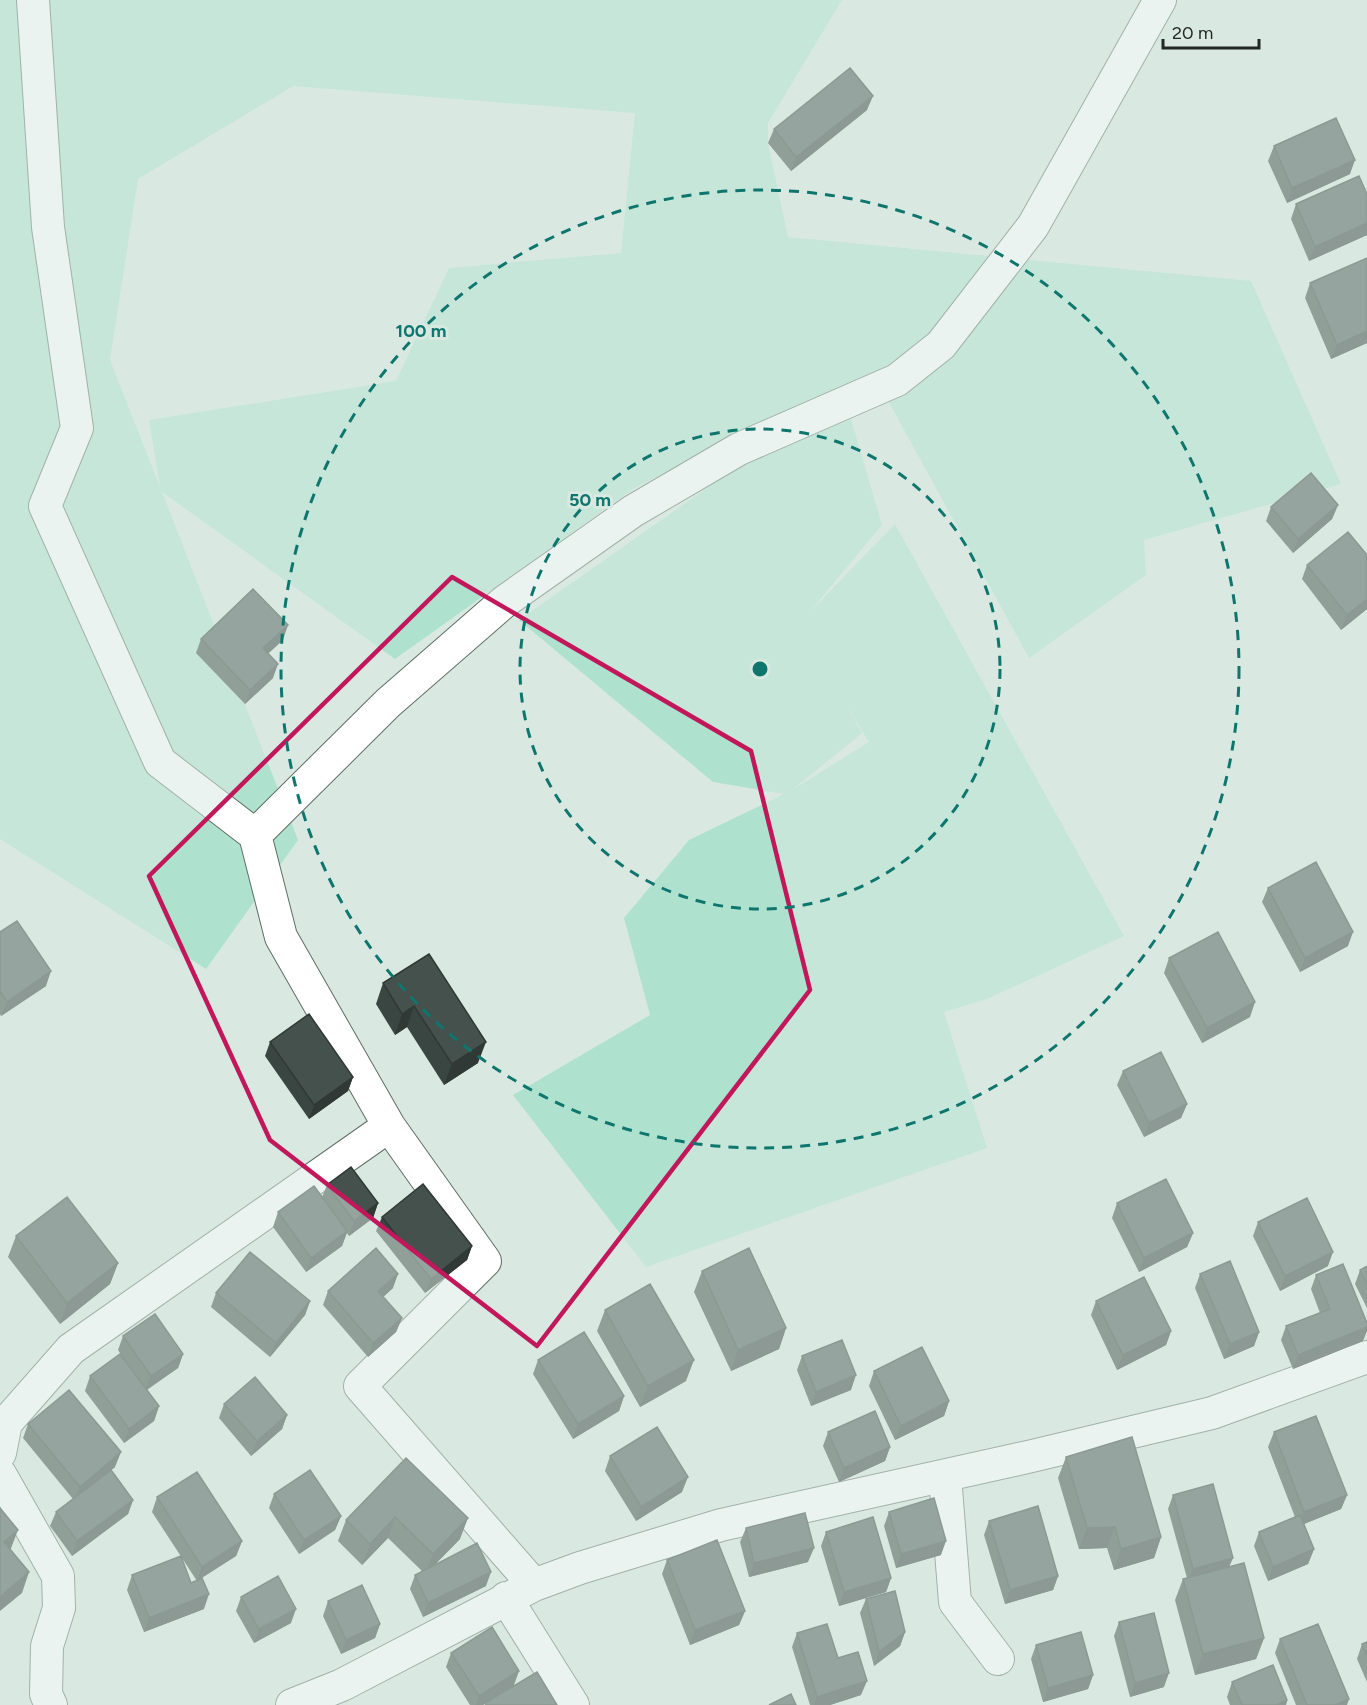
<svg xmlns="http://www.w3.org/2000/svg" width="1367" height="1705" font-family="Figtree,sans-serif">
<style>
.green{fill:#aee2ce;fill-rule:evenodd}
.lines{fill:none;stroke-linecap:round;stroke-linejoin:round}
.minor-casing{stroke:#5f6d67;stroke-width:34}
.minor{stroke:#fff;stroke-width:32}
.wall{fill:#3a4641}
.shaded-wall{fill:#303935}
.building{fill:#44514c;stroke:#303935;stroke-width:1.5}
.marked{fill:none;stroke:#c2185b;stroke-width:4.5;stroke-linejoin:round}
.ring{fill:none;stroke:#0f766e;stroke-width:3;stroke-dasharray:10 8}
.centre{fill:#0f766e;stroke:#d9e9e2;stroke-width:3}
.ring-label{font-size:18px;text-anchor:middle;font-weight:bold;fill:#0f766e;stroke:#d9e9e2;stroke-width:6;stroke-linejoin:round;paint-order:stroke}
</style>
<rect width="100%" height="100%" fill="#d9e9e2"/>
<path class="green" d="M 0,0 L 842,0 L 768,123 L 768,143 L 788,237 L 1251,281 L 1341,484 L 1144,540 L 1146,575 L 1029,658 L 873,373 L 636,487 L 395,659 L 162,492 L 298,840 L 206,969 L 0,839 ZM 293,86 L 635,113 L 621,253 L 449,268 L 396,381 L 149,420 L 160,487 L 110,360 L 138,179 Z
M 851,419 L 882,525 L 808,614 L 895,524 L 1124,936 L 987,999 L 944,1012 L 987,1148 L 646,1267 L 513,1095 L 650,1015 L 624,918 L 689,840 L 784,794 L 713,782 L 519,620 L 734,469 ZM 846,704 L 869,742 L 792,790 L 862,733 Z"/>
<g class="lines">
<g class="minor-casing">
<path id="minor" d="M 33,0 L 48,227 L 77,428 L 45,506 L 160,762 L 255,835 L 281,937 L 389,1126 L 485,1261 L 360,1386 L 534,1585
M 255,835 L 388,703 L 504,602 L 633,511 L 739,449 L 897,380 L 941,345 L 1033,226 L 1160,0
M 0,1453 L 6,1423 L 71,1349 L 389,1126
M 0,1474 L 58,1576 L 59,1608 L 47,1646 L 46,1694 L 51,1705
M 945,1476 L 955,1602 L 998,1659
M 506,1598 L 573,1705
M 292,1705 L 342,1685 L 534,1585 L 580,1568 L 721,1525 L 1032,1456 L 1212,1413 L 1367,1357"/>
</g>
<use href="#minor" class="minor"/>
</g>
<path class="wall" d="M 867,110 L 791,171 L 768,143 L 774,129 Z
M 1274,146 L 1350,174 L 1287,203 L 1268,161 Z
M 1367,194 L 1367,235 L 1309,261 L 1291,219 L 1296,204 Z
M 1310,283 L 1367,343 L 1331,359 L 1305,298 Z
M 1338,505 L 1332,519 L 1293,553 L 1266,521 L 1271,507 Z
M 1307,565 L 1367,609 L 1341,630 L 1302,579 Z
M 201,639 L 283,640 L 268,653 L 273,678 L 245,704 L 196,653 Z
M 1268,888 L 1348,946 L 1300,972 L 1262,902 Z
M 0,932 L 46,986 L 1,1016 L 0,1014 Z
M 429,954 L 478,1063 L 444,1085 L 407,1027 L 395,1035 L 376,1004 L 383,983 Z
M 1169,958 L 1250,1017 L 1202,1043 L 1164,973 Z
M 270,1042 L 353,1077 L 348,1091 L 309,1119 L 265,1056 Z
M 1123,1071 L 1187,1104 L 1181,1118 L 1144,1137 L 1117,1085 Z
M 327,1185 L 378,1203 L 373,1218 L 349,1236 L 347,1233 L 342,1246 L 306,1272 L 273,1227 L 278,1212 L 322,1197 Z
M 1117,1203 L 1193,1233 L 1187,1247 L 1139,1272 L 1112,1218 Z
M 382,1217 L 472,1246 L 467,1260 L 425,1293 L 376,1231 Z
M 1258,1222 L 1328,1266 L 1280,1291 L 1253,1236 Z
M 16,1236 L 118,1263 L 110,1284 L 60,1324 L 8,1257 Z
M 1367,1266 L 1367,1308 L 1355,1284 L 1360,1270 Z
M 702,1271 L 786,1328 L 779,1349 L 731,1371 L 694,1292 Z
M 1200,1274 L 1259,1332 L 1254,1346 L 1224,1359 L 1195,1288 Z
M 1316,1275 L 1363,1341 L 1293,1369 L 1281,1340 L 1286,1326 L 1320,1313 L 1311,1289 Z
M 393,1288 L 383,1297 L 402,1318 L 396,1332 L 368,1357 L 323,1305 L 328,1291 Z
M 216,1293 L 310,1301 L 305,1315 L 270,1357 L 211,1307 Z
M 1096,1301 L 1171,1331 L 1166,1345 L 1117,1370 L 1091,1315 Z
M 605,1310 L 686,1381 L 640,1407 L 597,1331 Z
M 123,1336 L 183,1354 L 178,1368 L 147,1390 L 159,1406 L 154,1421 L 124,1443 L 85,1391 L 90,1376 L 123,1358 L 118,1350 Z
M 802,1356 L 851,1390 L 811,1406 L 797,1370 Z
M 538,1360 L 624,1396 L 619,1411 L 573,1439 L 533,1374 Z
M 874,1371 L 949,1401 L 944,1416 L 895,1440 L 869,1386 Z
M 224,1404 L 287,1415 L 282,1429 L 251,1456 L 219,1418 Z
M 28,1424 L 115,1467 L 107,1473 L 133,1500 L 128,1514 L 72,1556 L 50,1526 L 56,1512 L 73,1499 L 23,1438 Z
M 828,1432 L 890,1447 L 885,1461 L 839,1482 L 823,1446 Z
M 1274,1432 L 1347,1495 L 1341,1509 L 1304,1524 L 1314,1549 L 1308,1564 L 1268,1581 L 1254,1546 L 1259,1532 L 1295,1517 L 1268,1447 Z
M 610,1456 L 682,1492 L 636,1521 L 605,1471 Z
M 1066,1457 L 1161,1537 L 1154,1558 L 1114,1570 L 1107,1548 L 1079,1549 L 1058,1478 Z
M 406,1458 L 460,1539 L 435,1564 L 486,1586 L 423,1617 L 410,1589 L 415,1575 L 422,1571 L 388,1538 L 362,1565 L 338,1541 L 346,1520 Z
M 274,1494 L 341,1516 L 335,1530 L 299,1554 L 269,1508 Z
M 1173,1495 L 1229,1567 L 1264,1638 L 1256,1659 L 1195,1675 L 1175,1600 L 1183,1579 L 1187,1578 L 1168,1509 Z
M 157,1497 L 242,1541 L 236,1556 L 198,1580 L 204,1609 L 144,1632 L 127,1590 L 132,1575 L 191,1583 L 197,1581 L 152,1512 Z
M 889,1512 L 941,1555 L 896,1568 L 884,1526 Z
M 989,1521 L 1058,1576 L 1053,1590 L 1005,1604 L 984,1535 Z
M 746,1528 L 808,1562 L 749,1577 L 740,1542 Z
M 826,1532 L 891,1578 L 886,1592 L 839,1606 L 821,1546 Z
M 667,1560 L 745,1611 L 739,1625 L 690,1645 L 662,1574 Z
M 241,1597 L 291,1623 L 254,1643 L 236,1611 Z
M 866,1599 L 905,1632 L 900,1646 L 874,1666 L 860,1613 Z
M 328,1601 L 380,1624 L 375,1638 L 341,1654 L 323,1616 Z
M 1119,1622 L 1164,1687 L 1130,1697 L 1114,1636 Z
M 797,1633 L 838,1658 L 861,1695 L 830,1705 L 810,1705 L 792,1647 Z
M 1280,1639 L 1347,1705 L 1296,1705 L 1275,1653 Z
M 1367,1642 L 1367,1682 L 1357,1659 L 1362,1644 Z
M 1036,1645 L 1093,1675 L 1088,1689 L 1043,1702 L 1031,1659 Z
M 451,1653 L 514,1685 L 557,1705 L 485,1705 L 485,1704 L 483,1705 L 470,1705 L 446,1667 Z
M 1232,1682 L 1287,1700 L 1286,1705 L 1230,1705 L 1227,1697 Z"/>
<path class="shaded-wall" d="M 873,96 L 867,110 L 791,171 L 796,157 Z
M 1355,160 L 1350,174 L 1287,203 L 1292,188 Z
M 1367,223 L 1367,235 L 1309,261 L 1315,247 Z
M 1367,331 L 1367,343 L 1331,359 L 1337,345 Z
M 1338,505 L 1332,519 L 1293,553 L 1298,539 Z
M 1367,599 L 1367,609 L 1341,630 L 1347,615 Z
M 288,625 L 283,640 L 258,663 L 263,648 Z
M 278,664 L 273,678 L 245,704 L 250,690 Z
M 1353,932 L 1348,946 L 1300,972 L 1305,958 Z
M 51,971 L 46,986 L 1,1016 L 7,1002 Z
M 1255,1002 L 1250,1017 L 1202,1043 L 1207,1028 Z
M 414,1006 L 407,1027 L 395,1035 L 402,1014 Z
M 486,1042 L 478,1063 L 444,1085 L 452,1064 Z
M 353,1077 L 348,1091 L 309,1119 L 314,1105 Z
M 1187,1104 L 1181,1118 L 1144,1137 L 1149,1123 Z
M 378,1203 L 373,1218 L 349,1236 L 354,1221 Z
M 347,1231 L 342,1246 L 306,1272 L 311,1258 Z
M 1193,1233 L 1187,1247 L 1139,1272 L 1144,1258 Z
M 472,1246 L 467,1260 L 425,1293 L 431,1279 Z
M 1333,1252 L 1328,1266 L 1280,1291 L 1285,1276 Z
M 118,1263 L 110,1284 L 60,1324 L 67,1303 Z
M 398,1274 L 393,1288 L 373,1306 L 378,1291 Z
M 310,1301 L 305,1315 L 270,1357 L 276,1343 Z
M 402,1318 L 396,1332 L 368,1357 L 373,1343 Z
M 1367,1327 L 1367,1331 L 1363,1341 L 1293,1369 L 1298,1355 Z
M 786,1328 L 779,1349 L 731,1371 L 738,1350 Z
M 1171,1331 L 1166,1345 L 1117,1370 L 1123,1355 Z
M 1259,1332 L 1254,1346 L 1224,1359 L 1230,1344 Z
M 183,1354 L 178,1368 L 145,1390 L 151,1376 Z
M 694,1360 L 686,1381 L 640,1407 L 648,1386 Z
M 856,1375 L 851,1390 L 811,1406 L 816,1392 Z
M 624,1396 L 619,1411 L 573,1439 L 578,1424 Z
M 949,1401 L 944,1416 L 895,1440 L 901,1426 Z
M 159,1406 L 154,1421 L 124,1443 L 129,1429 Z
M 287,1415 L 282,1429 L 251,1456 L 257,1441 Z
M 890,1447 L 885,1461 L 839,1482 L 844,1468 Z
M 121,1452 L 115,1467 L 74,1501 L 80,1487 Z
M 688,1477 L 682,1492 L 636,1521 L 641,1507 Z
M 1347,1495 L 1341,1509 L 1299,1526 L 1304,1512 Z
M 133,1500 L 128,1514 L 72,1556 L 77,1541 Z
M 341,1516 L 335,1530 L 299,1554 L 304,1540 Z
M 395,1517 L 388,1538 L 362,1565 L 370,1544 Z
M 468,1518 L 460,1539 L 425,1575 L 433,1554 Z
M 1115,1527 L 1107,1548 L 1079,1549 L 1087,1528 Z
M 18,1530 L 10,1551 L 4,1542 Z
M 1161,1537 L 1154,1558 L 1114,1570 L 1121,1549 Z
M 242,1541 L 236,1556 L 197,1581 L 202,1567 Z
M 946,1541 L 941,1555 L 896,1568 L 901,1554 Z
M 814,1548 L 808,1562 L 749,1577 L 754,1563 Z
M 1314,1549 L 1308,1564 L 1268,1581 L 1273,1567 Z
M 1233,1558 L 1227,1572 L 1188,1583 L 1193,1569 Z
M 29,1572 L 22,1593 L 0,1611 L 0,1597 Z
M 491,1572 L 486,1586 L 423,1617 L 428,1603 Z
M 1058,1576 L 1053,1590 L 1005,1604 L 1010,1590 Z
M 891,1578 L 886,1592 L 839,1606 L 844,1592 Z
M 209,1594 L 204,1609 L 144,1632 L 149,1618 Z
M 296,1609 L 291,1623 L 254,1643 L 259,1629 Z
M 745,1611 L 739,1625 L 690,1645 L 695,1630 Z
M 380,1624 L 375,1638 L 341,1654 L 346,1640 Z
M 905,1632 L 900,1646 L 874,1666 L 879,1652 Z
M 1264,1638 L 1256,1659 L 1195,1675 L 1203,1654 Z
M 519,1671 L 514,1685 L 483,1705 L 476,1705 L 479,1696 Z
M 1169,1673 L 1164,1687 L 1130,1697 L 1135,1683 Z
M 1093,1675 L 1088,1689 L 1043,1702 L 1048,1688 Z
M 867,1681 L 861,1695 L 830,1705 L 814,1705 L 817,1697 Z
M 1349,1699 L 1347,1705 L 1335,1705 Z
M 1287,1700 L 1286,1705 L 1276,1705 Z"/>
<path class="building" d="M 850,68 L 873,96 L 796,157 L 774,129 Z
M 1336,118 L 1355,160 L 1292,188 L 1274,146 Z
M 1359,176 L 1367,194 L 1367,223 L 1315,247 L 1296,204 Z
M 1367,258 L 1367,331 L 1337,345 L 1310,283 Z
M 1311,473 L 1338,505 L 1298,539 L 1271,507 Z
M 1348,532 L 1367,555 L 1367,599 L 1347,615 L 1307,565 Z
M 253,589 L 288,625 L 263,648 L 278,664 L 250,690 L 201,639 Z
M 1316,862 L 1353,932 L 1305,958 L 1268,888 Z
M 17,921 L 51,971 L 7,1002 L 0,991 L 0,932 Z
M 1218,932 L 1255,1002 L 1207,1028 L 1169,958 Z
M 429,954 L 486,1042 L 452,1064 L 414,1006 L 402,1014 L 383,983 Z
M 309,1014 L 353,1077 L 314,1105 L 270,1042 Z
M 1161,1052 L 1187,1104 L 1149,1123 L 1123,1071 Z
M 351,1167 L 378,1203 L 354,1221 L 327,1185 Z
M 1166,1179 L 1193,1233 L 1144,1258 L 1117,1203 Z
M 423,1184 L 472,1246 L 431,1279 L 382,1217 Z
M 314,1186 L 347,1231 L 311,1258 L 278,1212 Z
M 67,1197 L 118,1263 L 67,1303 L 16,1236 Z
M 1307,1198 L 1333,1252 L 1285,1276 L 1258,1222 Z
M 376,1248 L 398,1274 L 378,1291 L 402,1318 L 373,1343 L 328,1291 Z
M 749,1248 L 786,1328 L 738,1350 L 702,1271 Z
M 250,1252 L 310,1301 L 276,1343 L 216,1293 Z
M 1230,1261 L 1259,1332 L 1230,1344 L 1200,1274 Z
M 1343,1264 L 1367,1323 L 1367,1327 L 1298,1355 L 1286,1326 L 1330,1309 L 1316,1275 Z
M 1367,1266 L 1367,1284 L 1360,1270 Z
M 1144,1277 L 1171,1331 L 1123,1355 L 1096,1301 Z
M 650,1284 L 694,1360 L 648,1386 L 605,1310 Z
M 155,1314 L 183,1354 L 151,1376 L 123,1336 Z
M 584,1332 L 624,1396 L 578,1424 L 538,1360 Z
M 842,1340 L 856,1375 L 816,1392 L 802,1356 Z
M 922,1347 L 949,1401 L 901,1426 L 874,1371 Z
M 120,1354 L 159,1406 L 129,1429 L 90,1376 Z
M 255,1377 L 287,1415 L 257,1441 L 224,1404 Z
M 69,1390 L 121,1452 L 80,1487 L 28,1424 Z
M 875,1411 L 890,1447 L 844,1468 L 828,1432 Z
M 1316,1416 L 1347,1495 L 1304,1512 L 1274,1432 Z
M 657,1427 L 688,1477 L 641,1507 L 610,1456 Z
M 1132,1437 L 1161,1537 L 1121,1549 L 1115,1527 L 1087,1528 L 1066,1457 Z
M 406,1458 L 468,1518 L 433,1554 L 395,1517 L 370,1544 L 346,1520 Z
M 111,1470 L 133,1500 L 77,1541 L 56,1512 Z
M 310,1470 L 341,1516 L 304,1540 L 274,1494 Z
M 197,1472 L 242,1541 L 202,1567 L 157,1497 Z
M 1213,1484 L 1233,1558 L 1193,1569 L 1173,1495 Z
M 934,1498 L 946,1541 L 901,1554 L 889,1512 Z
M 1038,1506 L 1058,1576 L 1010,1590 L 989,1521 Z
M 0,1508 L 18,1530 L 4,1542 L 29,1572 L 0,1597 Z
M 805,1513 L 814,1548 L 754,1563 L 746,1528 Z
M 1300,1515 L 1314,1549 L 1273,1567 L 1259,1532 Z
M 873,1517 L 891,1578 L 844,1592 L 826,1532 Z
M 717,1540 L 745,1611 L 695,1630 L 667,1560 Z
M 477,1543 L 491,1572 L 428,1603 L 415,1575 Z
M 181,1556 L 191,1583 L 202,1578 L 209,1594 L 149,1618 L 132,1575 Z
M 1244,1563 L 1264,1638 L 1203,1654 L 1183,1579 Z
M 278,1576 L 296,1609 L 259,1629 L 241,1597 Z
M 362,1585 L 380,1624 L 346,1640 L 328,1601 Z
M 895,1591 L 905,1632 L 879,1652 L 866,1599 Z
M 1154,1613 L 1169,1673 L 1135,1683 L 1119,1622 Z
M 827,1624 L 838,1658 L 858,1652 L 867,1681 L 817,1697 L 797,1633 Z
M 1318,1624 L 1349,1699 L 1335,1705 L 1307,1705 L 1280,1639 Z
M 492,1627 L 519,1671 L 479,1696 L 451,1653 Z
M 1081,1632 L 1093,1675 L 1048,1688 L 1036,1645 Z
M 1367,1642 L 1367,1656 L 1362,1644 Z
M 1273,1665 L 1287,1700 L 1276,1705 L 1242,1705 L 1232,1682 Z
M 537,1672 L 557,1705 L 486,1705 L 485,1703 Z
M 791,1694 L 796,1705 L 769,1705 Z"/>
<path d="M0 0H1367V1705H0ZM 452,577 L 751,751 L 810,990 L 537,1346 L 270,1140 L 149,876 Z" fill="#d9e9e2" fill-opacity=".55" fill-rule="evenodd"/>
<path class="marked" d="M 452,577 L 751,751 L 810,990 L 537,1346 L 270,1140 L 149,876 Z"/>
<g class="ring">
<circle cx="760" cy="669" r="240"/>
<circle cx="760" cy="669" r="479"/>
</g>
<circle cx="760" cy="669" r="9" class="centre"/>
<g class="ring-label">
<text x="421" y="337">100 m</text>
<text x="590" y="506">50 m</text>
</g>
<path d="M1163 39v9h96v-9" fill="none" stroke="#212724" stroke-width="3"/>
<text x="1172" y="39" font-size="18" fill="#212724" stroke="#d9e9e2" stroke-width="4.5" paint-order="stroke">20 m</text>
</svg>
